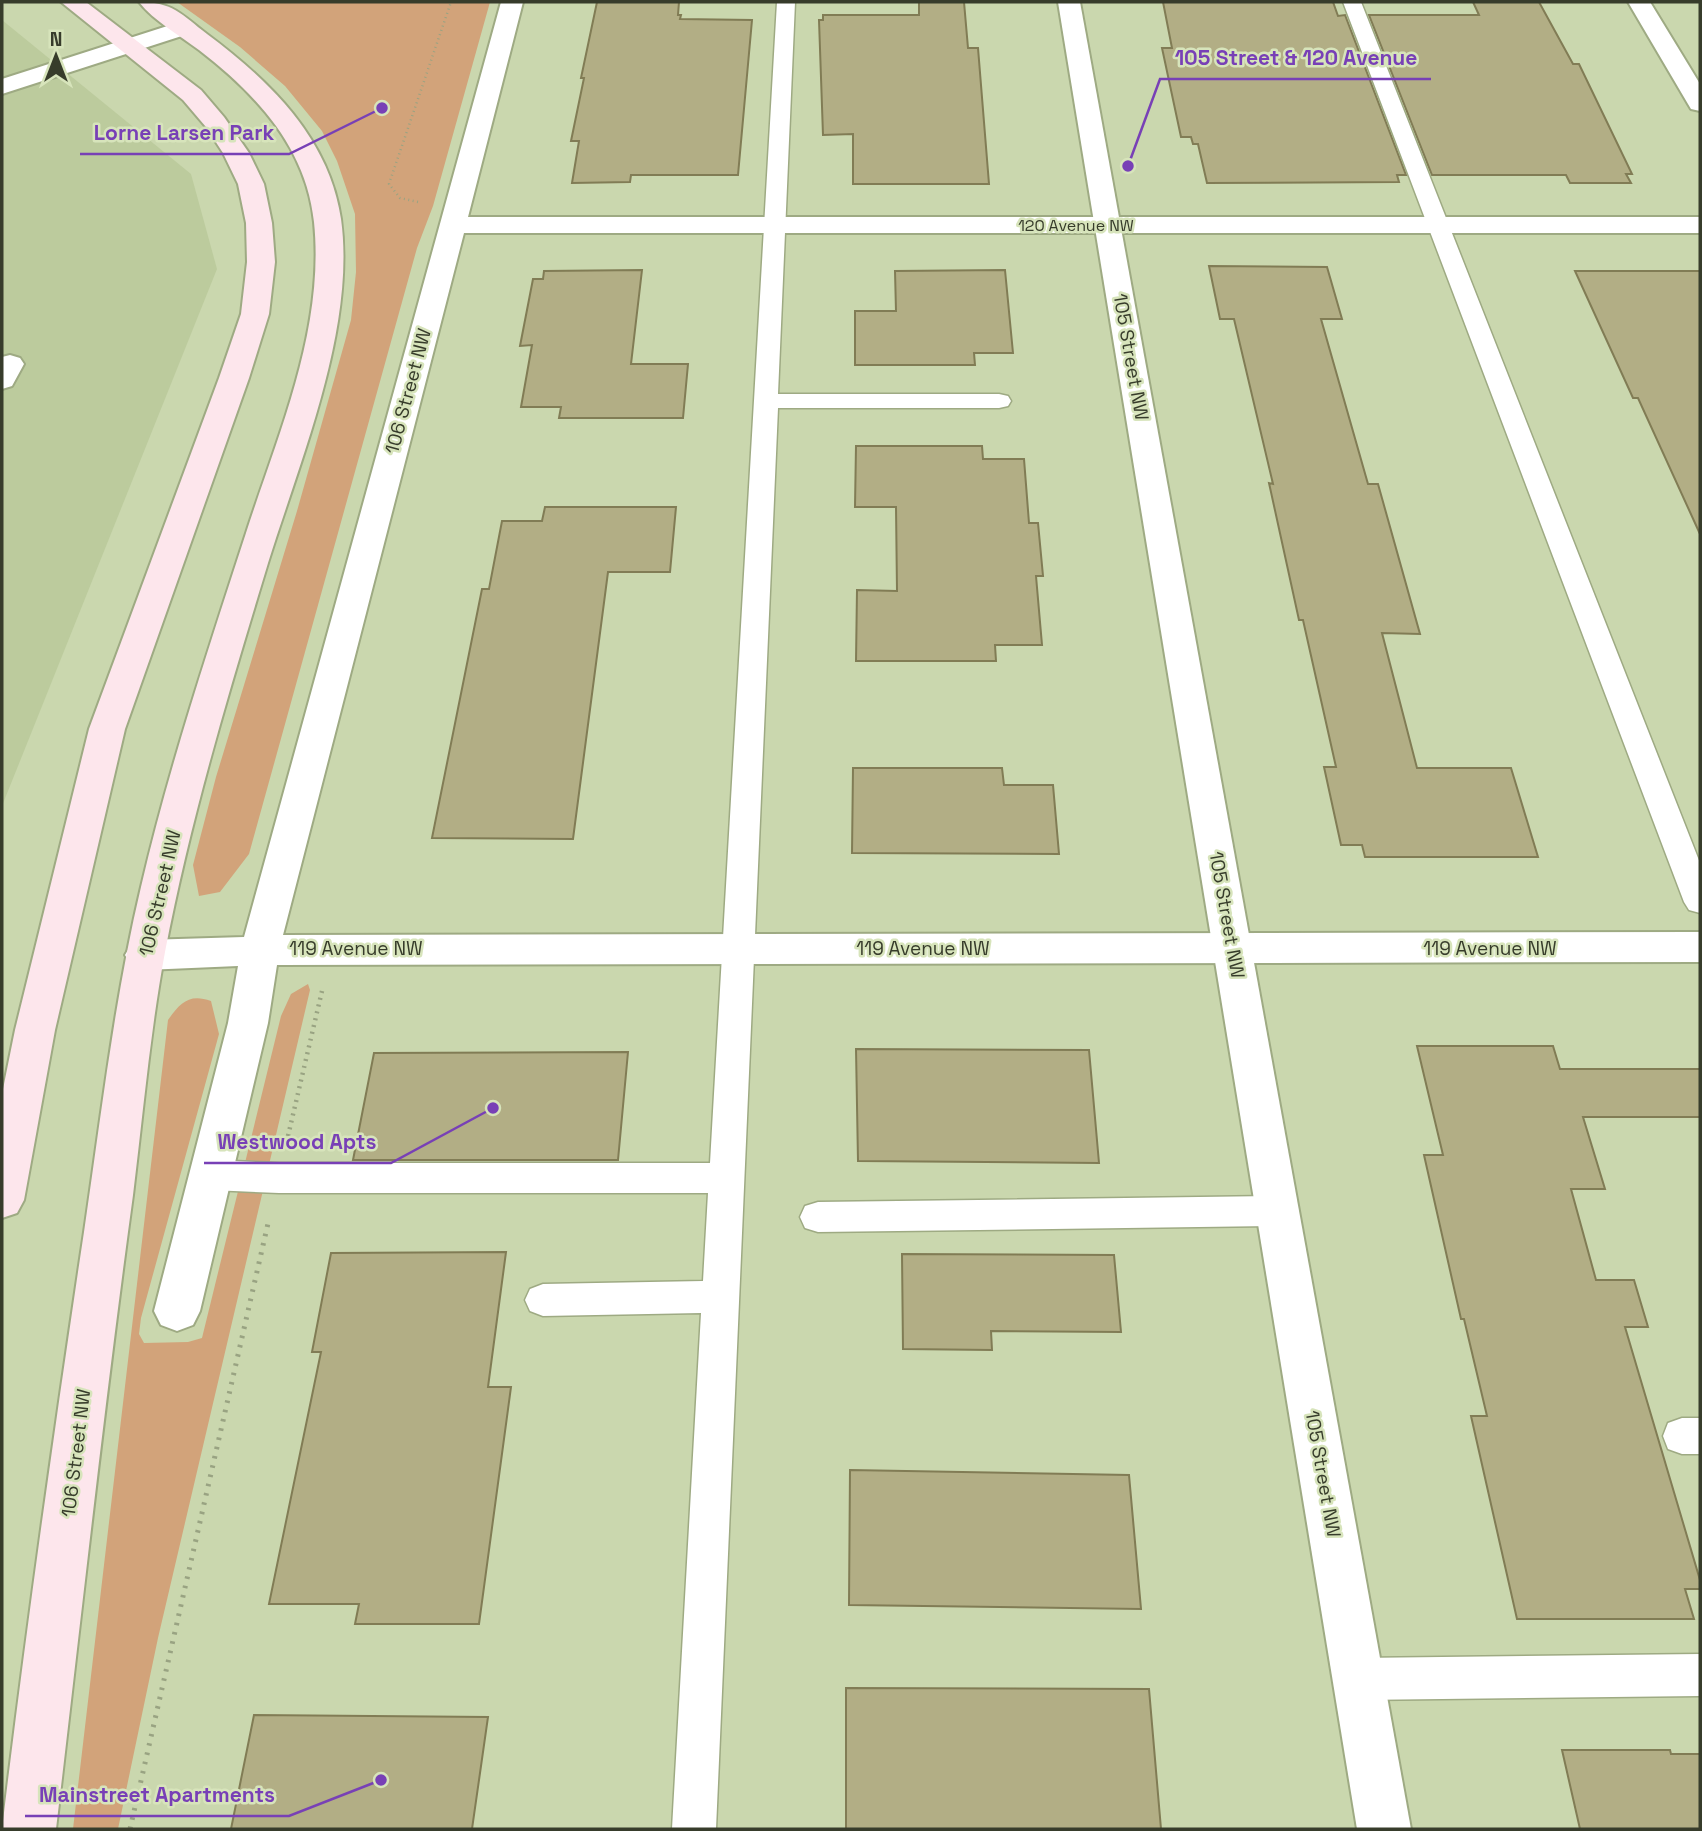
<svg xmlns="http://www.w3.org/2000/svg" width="1702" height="1831" font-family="'Space Grotesk',sans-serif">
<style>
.built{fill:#bccb9d}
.green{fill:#d2a37a}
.building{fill:#b2ae85;stroke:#817c55;stroke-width:2}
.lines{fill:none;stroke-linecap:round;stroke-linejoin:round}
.service-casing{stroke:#9eaa83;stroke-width:3}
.minor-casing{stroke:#9eaa83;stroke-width:4}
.tertiary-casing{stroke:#9eaa83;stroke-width:4}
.secondary-casing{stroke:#9eaa83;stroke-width:4}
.path-far2{stroke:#99a382;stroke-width:2.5;stroke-dasharray:1 3.5;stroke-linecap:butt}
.path-far1{stroke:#99a382;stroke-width:4.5;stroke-dasharray:2 5;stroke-linecap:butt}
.path{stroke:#99a382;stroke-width:5;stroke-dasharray:2.5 7;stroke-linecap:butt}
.service{fill:#fff;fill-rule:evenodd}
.minor{fill:#fff;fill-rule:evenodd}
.tertiary{fill:#fff;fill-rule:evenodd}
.secondary{fill:#fde6ec;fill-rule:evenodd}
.labels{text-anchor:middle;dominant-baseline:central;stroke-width:5;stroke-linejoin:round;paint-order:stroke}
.far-street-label{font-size:16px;fill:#373c2b;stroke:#d7e4bb}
.street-label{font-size:19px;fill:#373c2b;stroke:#d7e4bb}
.leader{fill:none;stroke:#7840b6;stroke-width:2.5}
.callout-dot{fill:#7840b6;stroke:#d7e4bb;stroke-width:2.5}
.callout-label{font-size:21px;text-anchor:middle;font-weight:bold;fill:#7840b6;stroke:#d7e4bb;stroke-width:5;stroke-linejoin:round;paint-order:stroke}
</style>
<rect width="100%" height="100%" fill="#cad7ae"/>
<path class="built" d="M 2,20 L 191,174 L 217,269 L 2,806 Z"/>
<path class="green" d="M 177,2 L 490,2 L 433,206 L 417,248 L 249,854 L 220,892 L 199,896 L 193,865 L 216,777 L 297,511 L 351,320 L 356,272 L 355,214 L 337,161 L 322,131 L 285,86 L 240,47 Z
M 308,984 L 310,990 L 158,1638 L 118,1829 L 73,1829 L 168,1020 C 180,1003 189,993 211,1001 L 219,1034 L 141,1318 L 139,1334 L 144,1343 L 188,1342 L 202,1338 L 281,1016 L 291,994 Z"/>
<path class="building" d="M 597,2 L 679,2 L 678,15 L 681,15 L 680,19 L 752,20 L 738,175 L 631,175 L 630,182 L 572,183 L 579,141 L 571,141 L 584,78 L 581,78 Z
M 919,2 L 964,2 L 968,48 L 978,48 L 989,184 L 853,184 L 853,134 L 823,135 L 819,20 L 823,20 L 823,15 L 919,15 Z
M 1163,2 L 1333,2 L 1338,16 L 1345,15 L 1406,175 L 1397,175 L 1399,182 L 1207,183 L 1198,144 L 1193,144 L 1191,137 L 1181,137 L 1162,48 L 1172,48 Z
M 1473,2 L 1539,2 L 1573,64 L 1579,64 L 1632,174 L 1626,174 L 1631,183 L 1570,183 L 1566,175 L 1432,175 L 1369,15 L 1479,15 Z
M 1209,266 L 1327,267 L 1342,319 L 1321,319 L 1368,484 L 1378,484 L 1420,634 L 1382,633 L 1417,768 L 1511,768 L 1538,857 L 1365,857 L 1362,845 L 1341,845 L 1324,767 L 1336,767 L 1303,620 L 1299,620 L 1269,483 L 1273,484 L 1234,319 L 1220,319 Z
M 642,270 L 631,364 L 688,364 L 683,418 L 559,418 L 561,407 L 521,407 L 532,345 L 520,346 L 533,279 L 543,279 L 544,271 Z
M 1005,270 L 1013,353 L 974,353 L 975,365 L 855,365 L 855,311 L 896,311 L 895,271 Z
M 1575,271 L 1700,271 L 1700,534 L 1638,398 L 1633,398 Z
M 856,446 L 982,446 L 983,459 L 1024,459 L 1029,523 L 1038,523 L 1043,576 L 1036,576 L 1042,645 L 995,645 L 996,661 L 856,661 L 857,590 L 897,591 L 896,507 L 855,507 Z
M 545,507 L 676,507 L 670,572 L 608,572 L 573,839 L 432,838 L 482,589 L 489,589 L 502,521 L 542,521 Z
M 853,768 L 1002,768 L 1004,785 L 1053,785 L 1059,854 L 852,853 Z
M 1417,1046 L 1553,1046 L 1560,1069 L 1700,1069 L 1700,1117 L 1583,1117 L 1605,1189 L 1571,1189 L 1596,1280 L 1634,1280 L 1648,1327 L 1625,1327 L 1700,1580 L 1700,1589 L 1685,1589 L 1694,1619 L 1517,1619 L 1471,1416 L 1487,1416 L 1464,1319 L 1461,1319 L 1424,1155 L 1443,1155 Z
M 856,1049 L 1089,1050 L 1099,1163 L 858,1161 Z
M 628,1052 L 618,1160 L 353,1160 L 374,1053 Z
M 506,1252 L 488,1387 L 511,1387 L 479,1624 L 355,1624 L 359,1604 L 269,1604 L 321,1352 L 312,1352 L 331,1253 Z
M 902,1254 L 1114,1255 L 1121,1332 L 991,1331 L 992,1350 L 903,1349 Z
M 850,1470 L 1129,1475 L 1141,1609 L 849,1605 Z
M 846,1688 L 1149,1689 L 1161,1829 L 846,1829 Z
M 254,1715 L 488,1717 L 472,1829 L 231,1829 Z
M 1562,1750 L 1670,1750 L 1671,1754 L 1700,1754 L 1700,1829 L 1580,1829 Z"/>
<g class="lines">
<g class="service-casing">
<path id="service" d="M 777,2 L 795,2 L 778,394 L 999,394 L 1008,396 L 1011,401 L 1008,406 L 999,408 L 778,408 L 716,1829 L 672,1829 L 701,1313 L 543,1316 L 530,1311 L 525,1300 L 530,1289 L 543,1284 L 703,1281 L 708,1193 L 279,1193 L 211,1190 L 199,1185 L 193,1175 L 199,1165 L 211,1160 L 279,1163 L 710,1163 Z
M 1343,2 L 1361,2 L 1700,863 L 1700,913 L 1689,910 L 1684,902 Z
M 1277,1196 L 1290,1200 L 1295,1211 L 1290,1222 L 1277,1226 L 818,1232 L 805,1228 L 800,1217 L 805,1206 L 818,1202 Z
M 1682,1418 L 1700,1418 L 1700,1454 L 1682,1454 L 1668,1449 L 1663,1436 L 1668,1423 Z
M 1700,1654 L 1700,1696 L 1358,1700 L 1343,1694 L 1337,1679 L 1343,1664 L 1358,1658 Z"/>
</g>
<g class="minor-casing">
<path id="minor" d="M 501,2 L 523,2 L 468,217 L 1700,217 L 1700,233 L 464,233 L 283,935 L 1700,932 L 1700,962 L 277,965 L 268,1023 L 200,1311 L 193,1325 L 177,1331 L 161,1325 L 154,1311 L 228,1023 L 238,966 L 145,970 L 131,965 L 125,955 L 131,945 L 145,940 L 244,937 Z
M 1628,2 L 1650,2 L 1700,84 L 1700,111 L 1691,109 L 1688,104 Z
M 183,21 L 191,23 L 195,28 L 191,33 L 2,94 L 2,79 Z
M 10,355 L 20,358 L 24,364 L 12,386 L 2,389 L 2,357 Z"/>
</g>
<g class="tertiary-casing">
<path id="tertiary" d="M 1058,2 L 1080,2 L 1411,1829 L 1357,1829 Z"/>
</g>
<g class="secondary-casing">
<path id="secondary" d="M 61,2 L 86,2 L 201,90 L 224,117 L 249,153 L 264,184 L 272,223 L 275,262 L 269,314 L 249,378 L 125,729 L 55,1030 L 24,1200 L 17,1213 L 2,1218 L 2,1094 L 15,1030 L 89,729 L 219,378 L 241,314 L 247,262 L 246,223 L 238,184 L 223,153 L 206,127 L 183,100 Z
M 139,2 C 173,2 181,14 207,34 C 270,81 329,138 341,219 C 356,328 300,460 268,563 C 229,691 190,820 165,952 C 150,1032 143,1114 133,1195 C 104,1406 81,1618 56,1829 L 2,1829 C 26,1630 54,1431 84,1232 C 101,1117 114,1001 141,887 C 169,767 208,650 246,533 C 278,434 325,329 314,222 C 306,147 256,94 199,50 C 179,35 154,21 139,2 Z"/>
</g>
<path class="path-far2" d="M 418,202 L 400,198 L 389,184 L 451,2"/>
<path class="path-far1" d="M 288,1136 L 322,991"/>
<path class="path" d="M 130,1829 L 269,1219"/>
<use href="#service" class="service"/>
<use href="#minor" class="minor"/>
<use href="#tertiary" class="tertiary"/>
<use href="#secondary" class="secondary"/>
</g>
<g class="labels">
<g class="far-street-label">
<text x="1076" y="225">120 Avenue NW</text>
</g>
<g class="street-label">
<text transform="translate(1131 357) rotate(80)">105 Street NW</text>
<text transform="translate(408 391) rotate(-75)">106 Street NW</text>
<text transform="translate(160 893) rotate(-77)">106 Street NW</text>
<text transform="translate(1227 915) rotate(80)">105 Street NW</text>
<text x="356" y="948">119 Avenue NW</text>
<text x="923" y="948">119 Avenue NW</text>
<text x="1490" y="948">119 Avenue NW</text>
<text transform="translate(76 1453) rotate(-83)">106 Street NW</text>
<text transform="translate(1323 1474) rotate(80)">105 Street NW</text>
</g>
</g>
<path class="leader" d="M1128 166L1160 79H1431M382 108L289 154H80M493 1108L391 1163H204M381 1780L289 1816H25"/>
<g class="callout-dot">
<circle cx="1128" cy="166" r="7"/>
<circle cx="382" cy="108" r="7"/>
<circle cx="493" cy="1108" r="7"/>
<circle cx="381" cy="1780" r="7"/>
</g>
<g class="callout-label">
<text x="1296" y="65">105 Street &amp; 120 Avenue</text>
<text x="184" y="140">Lorne Larsen Park</text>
<text x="297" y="1149">Westwood Apts</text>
<text x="157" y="1802">Mainstreet Apartments</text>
</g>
<rect width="1702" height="1831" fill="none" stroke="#373c2b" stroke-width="7"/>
<g transform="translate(56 56)" stroke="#d7e4bb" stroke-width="5" paint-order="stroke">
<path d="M0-5L12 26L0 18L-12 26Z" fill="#373c2b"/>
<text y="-10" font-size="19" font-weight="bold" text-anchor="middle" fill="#373c2b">N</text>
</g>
</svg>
